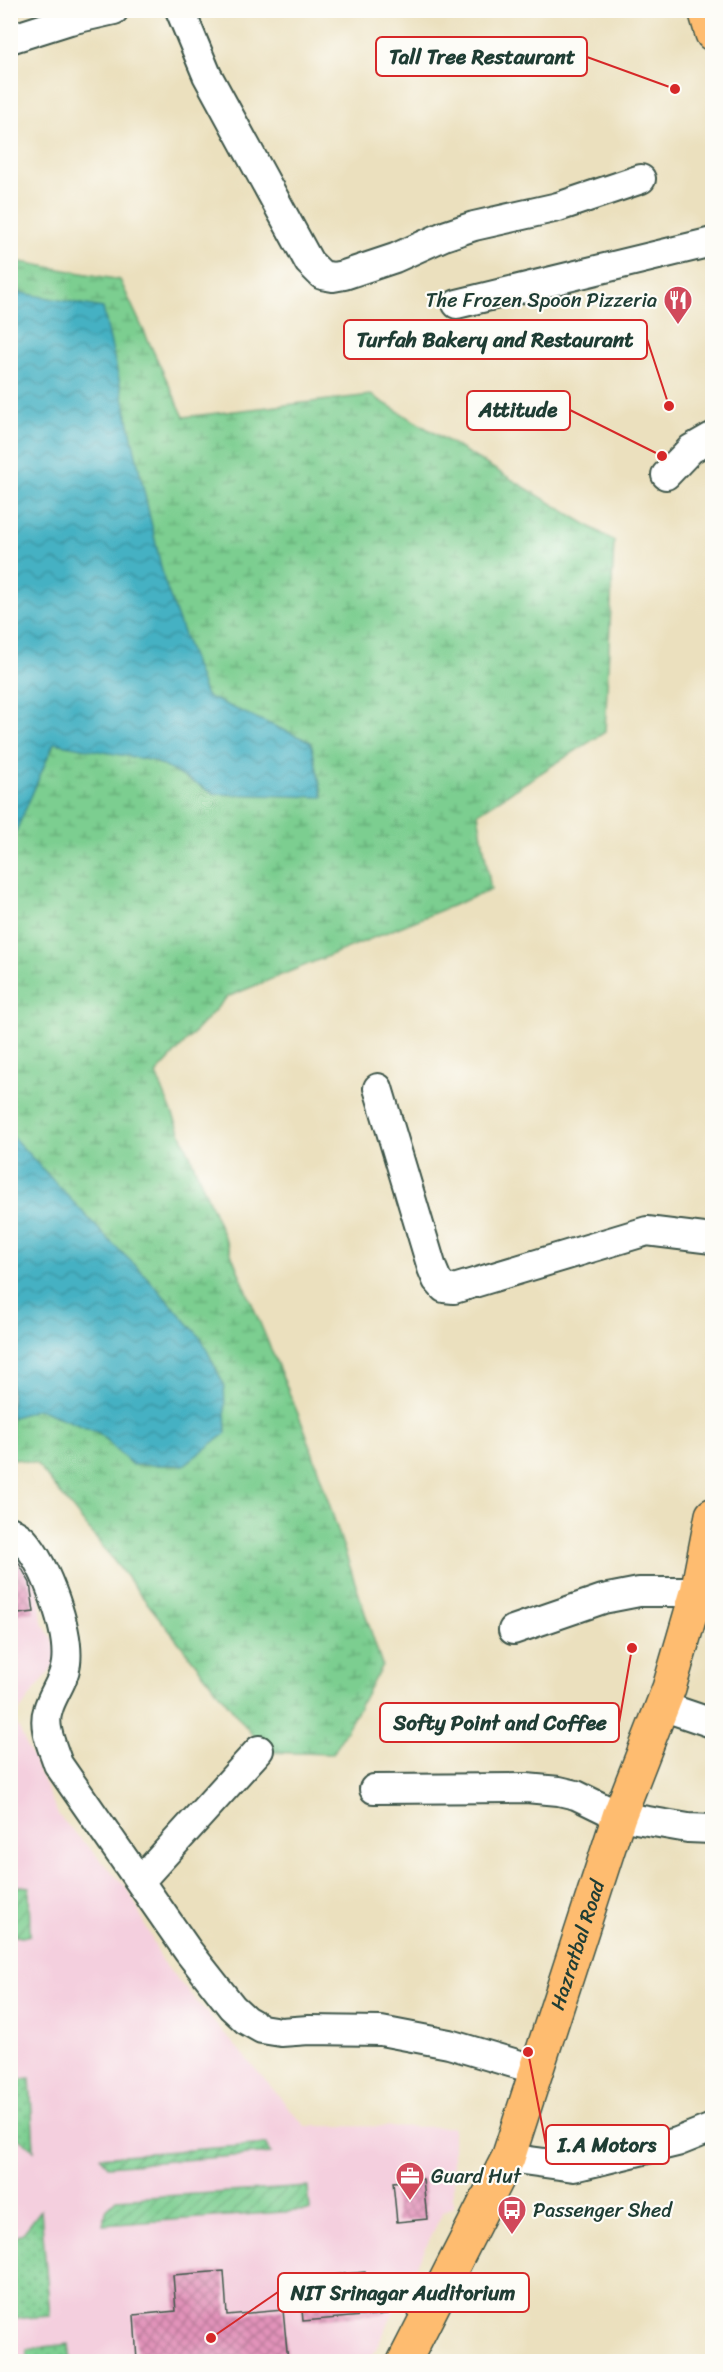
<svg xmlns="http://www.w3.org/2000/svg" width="723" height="2372" font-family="Sriracha,sans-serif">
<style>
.built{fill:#f4cfde}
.grass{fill:url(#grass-dots);stroke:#4d8662;stroke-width:1.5}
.wetland{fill:url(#wetland-marsh);stroke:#4d8662;stroke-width:1.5}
.garden{fill:url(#garden-furrows);stroke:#4d8662;stroke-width:1.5}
.water{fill:url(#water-waves);stroke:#32777c;stroke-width:1.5}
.building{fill:url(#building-cross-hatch)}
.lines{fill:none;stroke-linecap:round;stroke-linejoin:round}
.minor-casing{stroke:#3e5549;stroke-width:32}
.major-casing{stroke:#3e5549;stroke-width:36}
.minor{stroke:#fff;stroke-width:28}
.major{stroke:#febc70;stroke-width:33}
.labels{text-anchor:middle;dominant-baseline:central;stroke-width:4.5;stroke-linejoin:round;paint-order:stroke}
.poi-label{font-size:20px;fill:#1f3d34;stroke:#fdfcf7;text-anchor:start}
.street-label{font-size:20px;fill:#1f3d34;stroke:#fdfcf7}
.leader{fill:none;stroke:#d62828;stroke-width:2}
.callout-dot{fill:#d62828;stroke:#fdfcf7;stroke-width:2}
.callout{fill:#fdfcf7;stroke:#d62828;stroke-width:2}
.callout-label{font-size:21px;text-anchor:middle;font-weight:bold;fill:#1f3d34}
</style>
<defs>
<pattern id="grass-dots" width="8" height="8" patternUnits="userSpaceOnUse" patternTransform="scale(1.5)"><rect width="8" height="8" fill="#7bce90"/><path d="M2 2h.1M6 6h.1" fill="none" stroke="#64a876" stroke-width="1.8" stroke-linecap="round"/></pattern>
<pattern id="wetland-marsh" width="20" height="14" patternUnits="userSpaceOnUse" patternTransform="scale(1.5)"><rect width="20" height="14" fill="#7bce90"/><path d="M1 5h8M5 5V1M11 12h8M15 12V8" fill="none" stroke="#64a876"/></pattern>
<pattern id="garden-furrows" width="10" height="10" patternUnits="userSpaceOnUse" patternTransform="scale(1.5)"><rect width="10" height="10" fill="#7bce90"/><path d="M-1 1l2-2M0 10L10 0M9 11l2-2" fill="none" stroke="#64a876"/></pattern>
<pattern id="water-waves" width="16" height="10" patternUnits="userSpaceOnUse" patternTransform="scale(1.5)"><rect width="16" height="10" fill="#45b1c3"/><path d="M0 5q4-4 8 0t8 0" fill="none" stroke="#39919f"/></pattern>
<pattern id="building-cross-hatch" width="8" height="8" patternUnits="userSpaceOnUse" patternTransform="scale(1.5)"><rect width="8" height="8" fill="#e293ba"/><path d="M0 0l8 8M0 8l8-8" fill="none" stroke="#b77998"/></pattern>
</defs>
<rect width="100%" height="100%" fill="#fdfcf7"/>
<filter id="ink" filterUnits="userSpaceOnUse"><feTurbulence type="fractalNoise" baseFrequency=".0167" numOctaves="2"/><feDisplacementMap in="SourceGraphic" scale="12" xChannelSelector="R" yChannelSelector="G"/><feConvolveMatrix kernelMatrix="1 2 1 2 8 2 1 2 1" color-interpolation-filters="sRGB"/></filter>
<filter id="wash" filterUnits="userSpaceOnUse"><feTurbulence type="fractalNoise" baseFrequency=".008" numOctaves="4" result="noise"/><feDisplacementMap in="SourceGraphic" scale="24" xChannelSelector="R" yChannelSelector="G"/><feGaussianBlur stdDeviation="1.35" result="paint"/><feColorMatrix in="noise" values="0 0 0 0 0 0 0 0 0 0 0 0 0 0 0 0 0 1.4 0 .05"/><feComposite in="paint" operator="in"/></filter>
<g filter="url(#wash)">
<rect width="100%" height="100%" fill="#ebe0be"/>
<path class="built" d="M 11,1544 L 16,1544 L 39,1590 L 42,1622 L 61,1656 L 14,1718 L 59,1816 L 128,1889 L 164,1964 L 305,2126 L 453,2127 L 453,2206 L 443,2212 L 370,2361 L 11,2362 Z"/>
<path class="grass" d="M 30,2078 L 34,2150 L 11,2133 L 11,2080 Z
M 41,2210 L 50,2316 L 11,2319 L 11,2241 L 24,2232 Z
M 69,2344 L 71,2361 L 28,2361 L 27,2349 Z"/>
<path class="wetland" d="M 10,260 L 120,280 L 184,417 L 371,395 L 614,541 L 605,732 L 478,813 L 491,890 L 227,997 L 156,1074 L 306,1433 L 382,1665 L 333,1754 L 266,1752 L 36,1463 L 11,1458 Z"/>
<path class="garden" d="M 20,1886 L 29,1887 L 30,1935 L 22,1937 L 10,1935 L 11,1888 Z
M 266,2144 L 271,2153 L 108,2166 L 100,2157 Z
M 308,2187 L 310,2210 L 103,2225 L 107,2208 L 116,2199 Z"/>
<path class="water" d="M 11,291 L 103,308 L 164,580 L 206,696 L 311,742 L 323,797 L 215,794 L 154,761 L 54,743 L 11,843 Z
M 11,1135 L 105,1236 L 143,1273 L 201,1338 L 224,1385 L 226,1433 L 184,1465 L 132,1465 L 99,1433 L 38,1409 L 11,1418 Z"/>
<g id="blocks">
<path class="building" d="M 16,1558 L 30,1583 L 34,1612 L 10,1615 L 10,1559 Z
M 423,2179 L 427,2219 L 397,2222 L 393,2182 Z
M 224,2271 L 227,2315 L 283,2310 L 288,2361 L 137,2361 L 134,2315 L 176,2311 L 173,2275 Z
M 365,2272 L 368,2302 L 387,2314 L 303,2321 L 299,2278 Z"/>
</g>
</g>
<g filter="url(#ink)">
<use href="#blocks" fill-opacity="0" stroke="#3e5549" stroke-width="1.5"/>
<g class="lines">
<g class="minor-casing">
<path id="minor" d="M 180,10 L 207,75 L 309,262 L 322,275 L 333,277 L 344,275 L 395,258 L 444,236 L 474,226 L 558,207 L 641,179
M 10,39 L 70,20 L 114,10
M 457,304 L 712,242
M 666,475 L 691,449 L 712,437
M 378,1088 L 432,1268 L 437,1280 L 444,1288 L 454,1289 L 647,1231 L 712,1239
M 10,1531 C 15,1534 22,1537 25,1542 C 46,1566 70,1631 66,1663 C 64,1682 52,1694 48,1710 C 42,1727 53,1748 58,1764 L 188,1951 L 232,2007 L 246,2020 L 262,2029 L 281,2032 L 309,2030 L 381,2031 L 449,2044 L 537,2070
M 513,1630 L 603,1599 L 639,1592 L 697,1592
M 662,1706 L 712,1723
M 374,1789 L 526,1788 L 559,1791 L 576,1795 L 619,1816 L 688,1828 L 712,1829
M 141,1880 L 259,1750
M 508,2158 L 574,2167 L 677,2142 L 712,2128"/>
</g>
<g class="major-casing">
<g id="major">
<path d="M 705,10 L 712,34"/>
<path id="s1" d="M 404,2362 L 508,2158 L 619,1816 L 669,1688 L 697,1592 L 712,1515"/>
</g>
</g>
<use href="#minor" class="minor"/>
<use href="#major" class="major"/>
</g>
</g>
<defs>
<g id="restaurant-pin" transform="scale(1.5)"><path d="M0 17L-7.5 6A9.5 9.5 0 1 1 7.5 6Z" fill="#d1495b" stroke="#fdfcf7"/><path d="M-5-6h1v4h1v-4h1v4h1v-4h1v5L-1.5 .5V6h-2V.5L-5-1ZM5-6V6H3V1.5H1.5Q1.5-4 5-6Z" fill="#fff"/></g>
<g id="office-pin" transform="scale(1.5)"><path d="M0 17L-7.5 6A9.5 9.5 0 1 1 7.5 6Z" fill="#d1495b" stroke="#fdfcf7"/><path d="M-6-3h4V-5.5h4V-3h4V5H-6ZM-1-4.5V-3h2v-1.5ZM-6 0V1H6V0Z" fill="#fff"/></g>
<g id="bus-pin" transform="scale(1.5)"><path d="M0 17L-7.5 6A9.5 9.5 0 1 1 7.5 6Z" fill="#d1495b" stroke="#fdfcf7"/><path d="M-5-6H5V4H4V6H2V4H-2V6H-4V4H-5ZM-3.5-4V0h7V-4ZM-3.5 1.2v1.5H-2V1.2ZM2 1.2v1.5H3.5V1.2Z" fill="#fff"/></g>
</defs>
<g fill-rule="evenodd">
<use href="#restaurant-pin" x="678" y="300"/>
<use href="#office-pin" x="410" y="2176"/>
<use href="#bus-pin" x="512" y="2210"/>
</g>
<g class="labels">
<g class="poi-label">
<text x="657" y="300" text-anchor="end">The Frozen Spoon Pizzeria</text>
<text x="431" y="2176">Guard Hut</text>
<text x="533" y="2210">Passenger Shed</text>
</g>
<g class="street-label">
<text stroke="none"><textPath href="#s1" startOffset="453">Hazratbal Road</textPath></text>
</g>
</g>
<path class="leader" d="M675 89L587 57M669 406L647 339M662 456L570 410M632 1648L619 1723M528 2052L546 2145M211 2338L278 2292"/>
<g class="callout-dot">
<circle cx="675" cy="89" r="6"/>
<circle cx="669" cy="406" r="6"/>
<circle cx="662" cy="456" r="6"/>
<circle cx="632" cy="1648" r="6"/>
<circle cx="528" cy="2052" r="6"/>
<circle cx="211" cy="2338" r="6"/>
</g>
<g class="callout">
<rect x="376" y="37" width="211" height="39" rx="6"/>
<rect x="344" y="320" width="303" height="39" rx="6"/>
<rect x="467" y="391" width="103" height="39" rx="6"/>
<rect x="380" y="1703" width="239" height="39" rx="6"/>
<rect x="546" y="2125" width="123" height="39" rx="6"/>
<rect x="278" y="2273" width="251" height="39" rx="6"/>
</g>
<g class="callout-label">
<text x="482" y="64">Tall Tree Restaurant</text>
<text x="495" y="347">Turfah Bakery and Restaurant</text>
<text x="518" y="417">Attitude</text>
<text x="500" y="1730">Softy Point and Coffee</text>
<text x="607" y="2152">I.A Motors</text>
<text x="403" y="2300">NIT Srinagar Auditorium</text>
</g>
<rect width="723" height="2372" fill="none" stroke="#fdfcf7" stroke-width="36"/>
</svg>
